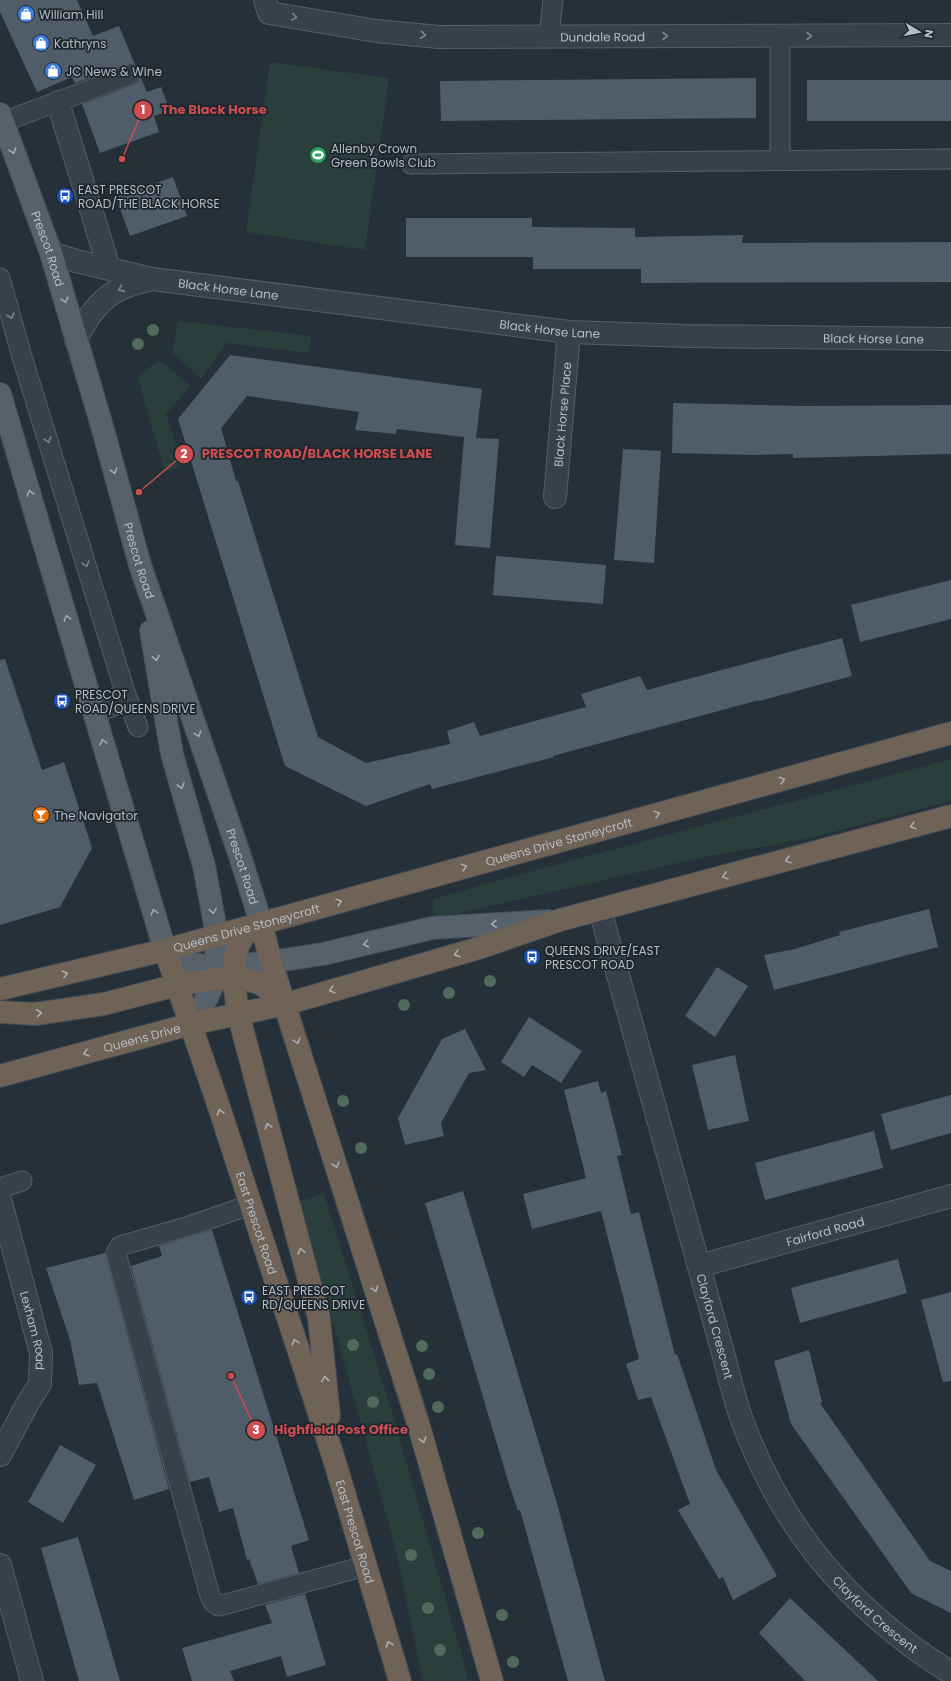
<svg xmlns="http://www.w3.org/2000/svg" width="951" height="1681" font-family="Poppins,sans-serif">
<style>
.green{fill:#2a3e3c}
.building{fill:#505c67}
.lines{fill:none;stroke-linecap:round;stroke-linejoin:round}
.lane-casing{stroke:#565f68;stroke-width:21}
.street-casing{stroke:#565f68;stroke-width:24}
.primary-casing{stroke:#444d56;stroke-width:24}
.highway-casing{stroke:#434c54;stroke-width:24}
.lane{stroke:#38414a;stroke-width:19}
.street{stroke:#38414a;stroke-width:22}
.primary{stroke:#56616a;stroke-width:22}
.highway{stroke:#6f6256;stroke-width:22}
.tree{fill:#506a5c}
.oneway{stroke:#7c858e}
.oneway2{stroke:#a1aab3}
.oneway3{stroke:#aaaeb4}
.labels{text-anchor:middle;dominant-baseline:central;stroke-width:3.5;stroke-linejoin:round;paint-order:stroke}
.poi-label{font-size:12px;fill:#b4bcc5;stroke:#1d262e;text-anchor:start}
.street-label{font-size:12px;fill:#b4bcc5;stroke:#1d262e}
.leader{fill:none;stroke:#ce4d4f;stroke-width:1.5}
.callout-dot{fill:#ce4d4f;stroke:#1d262e;stroke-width:1.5}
.mark-label{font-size:12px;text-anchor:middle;font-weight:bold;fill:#fff}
.callout-label{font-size:13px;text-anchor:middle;font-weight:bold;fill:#ce4d4f;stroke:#1d262e;stroke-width:3.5;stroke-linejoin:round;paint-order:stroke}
</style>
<rect width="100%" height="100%" fill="#253039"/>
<path class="green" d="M 270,62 L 389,78 L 365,250 L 246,232 Z
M 178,321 L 311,336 L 309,353 L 227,343 L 201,379 L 172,352 Z
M 160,360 L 190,386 L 166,414 L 182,466 L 165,472 L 137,376 Z
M 951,759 L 951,801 L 811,838 L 705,857 L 438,918 C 431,912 432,907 434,899 L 518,875 Z
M 324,1194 L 392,1412 L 469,1681 L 423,1681 L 397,1555 L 317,1265 L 297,1201 Z"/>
<path class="building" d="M 0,0 L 77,0 L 93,36 L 119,26 L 136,67 L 131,64 L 125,65 L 75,83 L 72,77 L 37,92 L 0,12 Z
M 140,76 L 147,92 L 161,87 L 170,111 L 154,116 L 159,132 L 100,153 L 82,104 L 133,85 L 138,82 Z
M 756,78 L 756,118 L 441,121 L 440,81 Z
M 807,80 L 951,80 L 951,121 L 807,121 Z
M 173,177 L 187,216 L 130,236 L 116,197 Z
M 406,218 L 532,218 L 532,227 L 635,228 L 635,237 L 743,235 L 742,243 L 951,242 L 951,282 L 641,283 L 641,269 L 533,269 L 533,257 L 406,257 Z
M 230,355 L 482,389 L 476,438 L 499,439 L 490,548 L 455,545 L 464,437 L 397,429 L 396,434 L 355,430 L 359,412 L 247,396 L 221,428 L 236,481 L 238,481 L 318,737 L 366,763 L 450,744 L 447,731 L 474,722 L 480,736 L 586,707 L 581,694 L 640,676 L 647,690 L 842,638 L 852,676 L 759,701 L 759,700 L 553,756 L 554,757 L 432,789 L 430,784 L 366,806 L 285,766 L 178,419 Z
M 673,403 L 806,406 L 951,405 L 951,454 L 793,458 L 793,454 L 753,455 L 672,453 Z
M 623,449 L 661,451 L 654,563 L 614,560 Z
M 496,556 L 606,565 L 603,604 L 493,595 Z
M 951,580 L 951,619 L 860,642 L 851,605 Z
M 5,659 L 42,770 L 64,762 L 92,848 L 60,907 L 0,925 L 0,660 Z
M 929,909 L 938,947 L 774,990 L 764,955 L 795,949 L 840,935 L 839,932 Z
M 717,967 L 748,986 L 715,1037 L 685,1016 Z
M 529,1017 L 582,1051 L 561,1083 L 532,1065 L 524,1077 L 501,1062 Z
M 465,1029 L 486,1070 L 469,1073 L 441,1123 L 444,1136 L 405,1145 L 398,1118 L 442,1039 Z
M 735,1055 L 749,1121 L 708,1130 L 692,1065 Z
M 598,1081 L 601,1093 L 606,1091 L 622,1155 L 617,1156 L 631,1214 L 639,1212 L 675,1355 L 677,1354 L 716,1470 L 777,1576 L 733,1600 L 723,1577 L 719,1579 L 678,1510 L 690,1504 L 651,1397 L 638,1400 L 626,1364 L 639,1359 L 601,1211 L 532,1229 L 523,1194 L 586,1178 L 564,1090 Z
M 951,1095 L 951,1133 L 891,1150 L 881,1114 Z
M 874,1131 L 883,1168 L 765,1200 L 755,1163 Z
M 463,1191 L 556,1500 L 605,1681 L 568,1681 L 520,1510 L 518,1511 L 508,1481 L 425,1203 Z
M 212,1230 L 309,1540 L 291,1546 L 299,1573 L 258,1584 L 249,1559 L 247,1560 L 233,1508 L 219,1512 L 209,1477 L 190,1482 L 131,1266 L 162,1256 L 159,1246 Z
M 105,1253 L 169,1489 L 134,1500 L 97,1383 L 79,1385 L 70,1340 L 46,1268 Z
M 898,1259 L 907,1293 L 800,1323 L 791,1288 Z
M 951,1292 L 951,1381 L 943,1382 L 921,1300 Z
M 809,1350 L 822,1402 L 820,1403 L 930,1561 L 951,1571 L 951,1613 L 911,1593 L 791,1424 L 774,1361 Z
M 60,1445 L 96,1465 L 63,1523 L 28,1502 Z
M 78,1537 L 120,1681 L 79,1681 L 41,1548 Z
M 305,1594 L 326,1665 L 287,1677 L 281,1656 L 230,1671 L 234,1681 L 192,1681 L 182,1648 L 272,1623 L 265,1605 Z
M 790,1598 L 878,1681 L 805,1681 L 759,1633 Z"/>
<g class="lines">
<g class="lane-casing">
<path id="lane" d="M 549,37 L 553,0
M 3,122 L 129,75
M 780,161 L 780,36
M 411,164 L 951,159
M 0,278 L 23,360 L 126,695 C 120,705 111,707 101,711 L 94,707
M 126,695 L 138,727
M 0,1188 L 22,1181
M 250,1205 L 189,1226 L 120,1246 L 116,1253 L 210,1596 L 214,1603 L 219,1606 L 365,1566"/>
</g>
<g class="street-casing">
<g id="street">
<path id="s1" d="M 265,0 L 269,13 L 376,31 L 439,37 L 951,35"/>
<path d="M 58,102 L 109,268"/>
<path d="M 51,253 L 76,261 L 152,279 C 141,282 128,285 118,290 C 99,300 85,321 76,340"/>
<path id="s2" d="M 152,279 L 569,332 L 687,336 L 951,339"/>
<path id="s3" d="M 555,497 L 569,332"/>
<path id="s4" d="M 600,910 L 723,1353 C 729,1375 734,1398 742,1420 C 782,1530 852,1611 951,1673"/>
<path id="s5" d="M 0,1199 L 41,1353 L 40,1384 L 29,1401 L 0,1455"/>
<path id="s6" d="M 699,1266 L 951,1196"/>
<path d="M 0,1565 L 32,1681"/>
</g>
</g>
<g class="primary-casing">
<g id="primary">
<path id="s7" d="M 0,114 L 51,253 L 104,433 L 140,565 L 240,856 L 261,923"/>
<path d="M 0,394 C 55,579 109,765 165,950 L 174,957 L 184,962 L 216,968 L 271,962 L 323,954 L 432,928 L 548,921"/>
<path d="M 151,631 L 172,754 L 204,866 L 217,935 L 215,979 L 208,996 L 191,1024"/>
</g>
</g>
<g class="highway-casing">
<g id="highway">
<path d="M 261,923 L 271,962 L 418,1423 L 492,1681"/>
<path d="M 260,924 C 254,928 247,932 243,937 C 228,959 235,988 238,1013 L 319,1318 L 329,1416"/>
<path id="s8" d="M 165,950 L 216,1098 L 334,1459 L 400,1681"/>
<path id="s9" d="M 0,989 L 165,950 L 951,733"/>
<path d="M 0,1012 L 35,1014 L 104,1004 L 177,985 L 215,979 L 234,978 L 245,979 L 261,984 L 286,1004"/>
<path id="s10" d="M 0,1076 L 191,1024 L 286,1004 L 479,948 L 560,920 L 951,816"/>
</g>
</g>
<use href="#lane" class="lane"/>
<use href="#street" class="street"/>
<use href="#primary" class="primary"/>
<use href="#highway" class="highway"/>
</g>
<g class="tree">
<circle cx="153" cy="330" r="6"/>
<circle cx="138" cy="344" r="6"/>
<circle cx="490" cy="981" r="6"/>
<circle cx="449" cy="993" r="6"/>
<circle cx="404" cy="1005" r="6"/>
<circle cx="343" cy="1101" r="6"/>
<circle cx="361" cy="1148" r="6"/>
<circle cx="353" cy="1345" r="6"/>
<circle cx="422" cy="1346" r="6"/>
<circle cx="429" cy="1374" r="6"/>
<circle cx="373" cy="1402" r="6"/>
<circle cx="438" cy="1407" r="6"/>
<circle cx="478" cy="1533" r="6"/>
<circle cx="411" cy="1555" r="6"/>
<circle cx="428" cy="1608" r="6"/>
<circle cx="502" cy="1615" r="6"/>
<circle cx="440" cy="1650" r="6"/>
<circle cx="513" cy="1662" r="6"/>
</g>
<defs><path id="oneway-chevron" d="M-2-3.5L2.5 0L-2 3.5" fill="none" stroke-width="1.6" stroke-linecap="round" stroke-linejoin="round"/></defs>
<g class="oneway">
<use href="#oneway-chevron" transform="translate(294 17) rotate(9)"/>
<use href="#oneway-chevron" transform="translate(423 35) rotate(6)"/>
<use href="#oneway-chevron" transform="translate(665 36)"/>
<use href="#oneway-chevron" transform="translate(809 36)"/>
<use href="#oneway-chevron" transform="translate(121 289) rotate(156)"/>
<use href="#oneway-chevron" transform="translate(11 316) rotate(74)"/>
<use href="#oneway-chevron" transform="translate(48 440) rotate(73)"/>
<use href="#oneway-chevron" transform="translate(86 564) rotate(73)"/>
</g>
<g class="oneway2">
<use href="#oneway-chevron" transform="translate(13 151) rotate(70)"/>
<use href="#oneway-chevron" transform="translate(65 300) rotate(74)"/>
<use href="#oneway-chevron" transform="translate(114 471) rotate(75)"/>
<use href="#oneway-chevron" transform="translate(30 493) rotate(-107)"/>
<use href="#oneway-chevron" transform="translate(67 618) rotate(-107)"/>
<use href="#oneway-chevron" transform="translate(156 658) rotate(80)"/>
<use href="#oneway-chevron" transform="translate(198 734) rotate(71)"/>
<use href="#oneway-chevron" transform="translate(103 742) rotate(-105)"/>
<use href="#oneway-chevron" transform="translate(181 786) rotate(74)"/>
<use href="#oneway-chevron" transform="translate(213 911) rotate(81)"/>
<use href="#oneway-chevron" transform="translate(154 912) rotate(-107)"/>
<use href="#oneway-chevron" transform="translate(494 924) rotate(176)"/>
<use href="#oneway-chevron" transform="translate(366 944) rotate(167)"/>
</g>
<g class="oneway3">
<use href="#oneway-chevron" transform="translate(782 780) rotate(-15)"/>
<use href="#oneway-chevron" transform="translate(657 814) rotate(-15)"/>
<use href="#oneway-chevron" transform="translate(913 826) rotate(165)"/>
<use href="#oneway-chevron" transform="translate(788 860) rotate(165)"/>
<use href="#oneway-chevron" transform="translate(464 867) rotate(-15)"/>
<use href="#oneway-chevron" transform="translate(725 876) rotate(165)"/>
<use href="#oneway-chevron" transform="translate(339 902) rotate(-15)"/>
<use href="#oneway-chevron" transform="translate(457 954) rotate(164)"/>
<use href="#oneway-chevron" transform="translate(65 974) rotate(-13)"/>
<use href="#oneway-chevron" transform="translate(332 990) rotate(164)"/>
<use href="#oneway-chevron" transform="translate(39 1013) rotate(-6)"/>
<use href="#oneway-chevron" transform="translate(297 1041) rotate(73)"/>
<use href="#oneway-chevron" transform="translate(86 1053) rotate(164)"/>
<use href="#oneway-chevron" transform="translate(220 1112) rotate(-108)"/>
<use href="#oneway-chevron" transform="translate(268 1126) rotate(-105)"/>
<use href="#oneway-chevron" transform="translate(336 1165) rotate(73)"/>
<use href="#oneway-chevron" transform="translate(301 1251) rotate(-105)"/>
<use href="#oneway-chevron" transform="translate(375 1289) rotate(72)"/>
<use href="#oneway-chevron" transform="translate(295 1342) rotate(-108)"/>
<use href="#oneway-chevron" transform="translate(325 1379) rotate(-96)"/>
<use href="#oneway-chevron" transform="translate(423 1440) rotate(74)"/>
<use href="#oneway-chevron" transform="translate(389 1644) rotate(-107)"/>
</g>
<defs>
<g id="shop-disc" transform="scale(0.9)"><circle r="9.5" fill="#3f7fe0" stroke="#1d262e"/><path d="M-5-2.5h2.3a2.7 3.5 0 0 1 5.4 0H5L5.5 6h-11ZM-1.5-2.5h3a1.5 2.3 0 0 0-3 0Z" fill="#fff"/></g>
<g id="stadium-disc" transform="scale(0.9)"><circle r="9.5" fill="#2e9e5b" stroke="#1d262e"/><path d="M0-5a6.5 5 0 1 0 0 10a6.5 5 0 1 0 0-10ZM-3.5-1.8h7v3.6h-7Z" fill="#fff"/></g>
<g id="bus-disc" transform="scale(0.9)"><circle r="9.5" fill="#1a4fb4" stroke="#1d262e"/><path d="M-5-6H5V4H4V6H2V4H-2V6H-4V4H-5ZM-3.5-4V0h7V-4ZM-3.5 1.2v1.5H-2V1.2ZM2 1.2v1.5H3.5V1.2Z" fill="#fff"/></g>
<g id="bar-disc" transform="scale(0.9)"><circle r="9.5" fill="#e8710a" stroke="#1d262e"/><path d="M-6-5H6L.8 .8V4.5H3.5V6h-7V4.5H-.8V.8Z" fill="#fff"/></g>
</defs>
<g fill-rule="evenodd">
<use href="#shop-disc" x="26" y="14"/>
<use href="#shop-disc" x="41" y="43"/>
<use href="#shop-disc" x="53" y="71"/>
<use href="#stadium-disc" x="318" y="155"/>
<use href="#bus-disc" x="65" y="196"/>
<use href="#bus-disc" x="62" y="701"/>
<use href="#bar-disc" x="41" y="815"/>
<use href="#bus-disc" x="532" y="957"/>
<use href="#bus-disc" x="249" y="1297"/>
</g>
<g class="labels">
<g class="poi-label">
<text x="39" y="14">William Hill</text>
<text x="54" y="43">Kathryns</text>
<text x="66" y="71">JC News &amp; Wine</text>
<text x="331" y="148">Allenby Crown<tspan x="331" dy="14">Green Bowls Club</tspan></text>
<text x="78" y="189">EAST PRESCOT<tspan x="78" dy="14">ROAD/THE BLACK HORSE</tspan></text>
<text x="75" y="694">PRESCOT<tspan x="75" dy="14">ROAD/QUEENS DRIVE</tspan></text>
<text x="54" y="815">The Navigator</text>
<text x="545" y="950">QUEENS DRIVE/EAST<tspan x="545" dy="14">PRESCOT ROAD</tspan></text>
<text x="262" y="1290">EAST PRESCOT<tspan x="262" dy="14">RD/QUEENS DRIVE</tspan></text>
</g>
<g class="street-label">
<text stroke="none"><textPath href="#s1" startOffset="349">Dundale Road</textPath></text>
<text stroke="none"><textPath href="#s7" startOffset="143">Prescot Road</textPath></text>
<text stroke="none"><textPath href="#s2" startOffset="77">Black Horse Lane</textPath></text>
<text stroke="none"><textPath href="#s2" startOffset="401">Black Horse Lane</textPath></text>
<text stroke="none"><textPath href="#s2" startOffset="725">Black Horse Lane</textPath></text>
<text stroke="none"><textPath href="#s3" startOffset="83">Black Horse Place</textPath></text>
<text stroke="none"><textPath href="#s7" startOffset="468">Prescot Road</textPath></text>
<text stroke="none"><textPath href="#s9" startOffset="578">Queens Drive Stoneycroft</textPath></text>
<text stroke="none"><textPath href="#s7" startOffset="791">Prescot Road</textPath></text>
<text stroke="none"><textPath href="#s9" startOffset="254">Queens Drive Stoneycroft</textPath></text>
<text stroke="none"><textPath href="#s10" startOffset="147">Queens Drive</textPath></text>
<text stroke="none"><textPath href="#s8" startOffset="288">East Prescot Road</textPath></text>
<text stroke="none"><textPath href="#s6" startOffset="131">Fairford Road</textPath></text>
<text stroke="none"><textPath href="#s4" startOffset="432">Clayford Crescent</textPath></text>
<text stroke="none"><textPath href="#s5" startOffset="136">Lexham Road</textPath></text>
<text stroke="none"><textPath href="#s8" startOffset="612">East Prescot Road</textPath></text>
<text stroke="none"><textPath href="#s4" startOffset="768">Clayford Crescent</textPath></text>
</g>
</g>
<path class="leader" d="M122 159L143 110M139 492L184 454M231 1376L256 1430"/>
<g class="callout-dot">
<circle cx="122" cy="159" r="4"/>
<circle cx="139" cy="492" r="4"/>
<circle cx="231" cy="1376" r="4"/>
<circle cx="143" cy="110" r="10"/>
<circle cx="184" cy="454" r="10"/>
<circle cx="256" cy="1430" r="10"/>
</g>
<g class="mark-label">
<text x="143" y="114">1</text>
<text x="184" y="458">2</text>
<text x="256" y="1434">3</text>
</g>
<g class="callout-label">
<text x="214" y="114">The Black Horse</text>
<text x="317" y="458">PRESCOT ROAD/BLACK HORSE LANE</text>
<text x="341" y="1434">Highfield Post Office</text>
</g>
<g transform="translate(919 32) rotate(100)" stroke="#1d262e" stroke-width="3" paint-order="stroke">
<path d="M0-3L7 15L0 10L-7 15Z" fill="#b4bcc5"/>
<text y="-6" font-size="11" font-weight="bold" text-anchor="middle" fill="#b4bcc5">N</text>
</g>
</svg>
